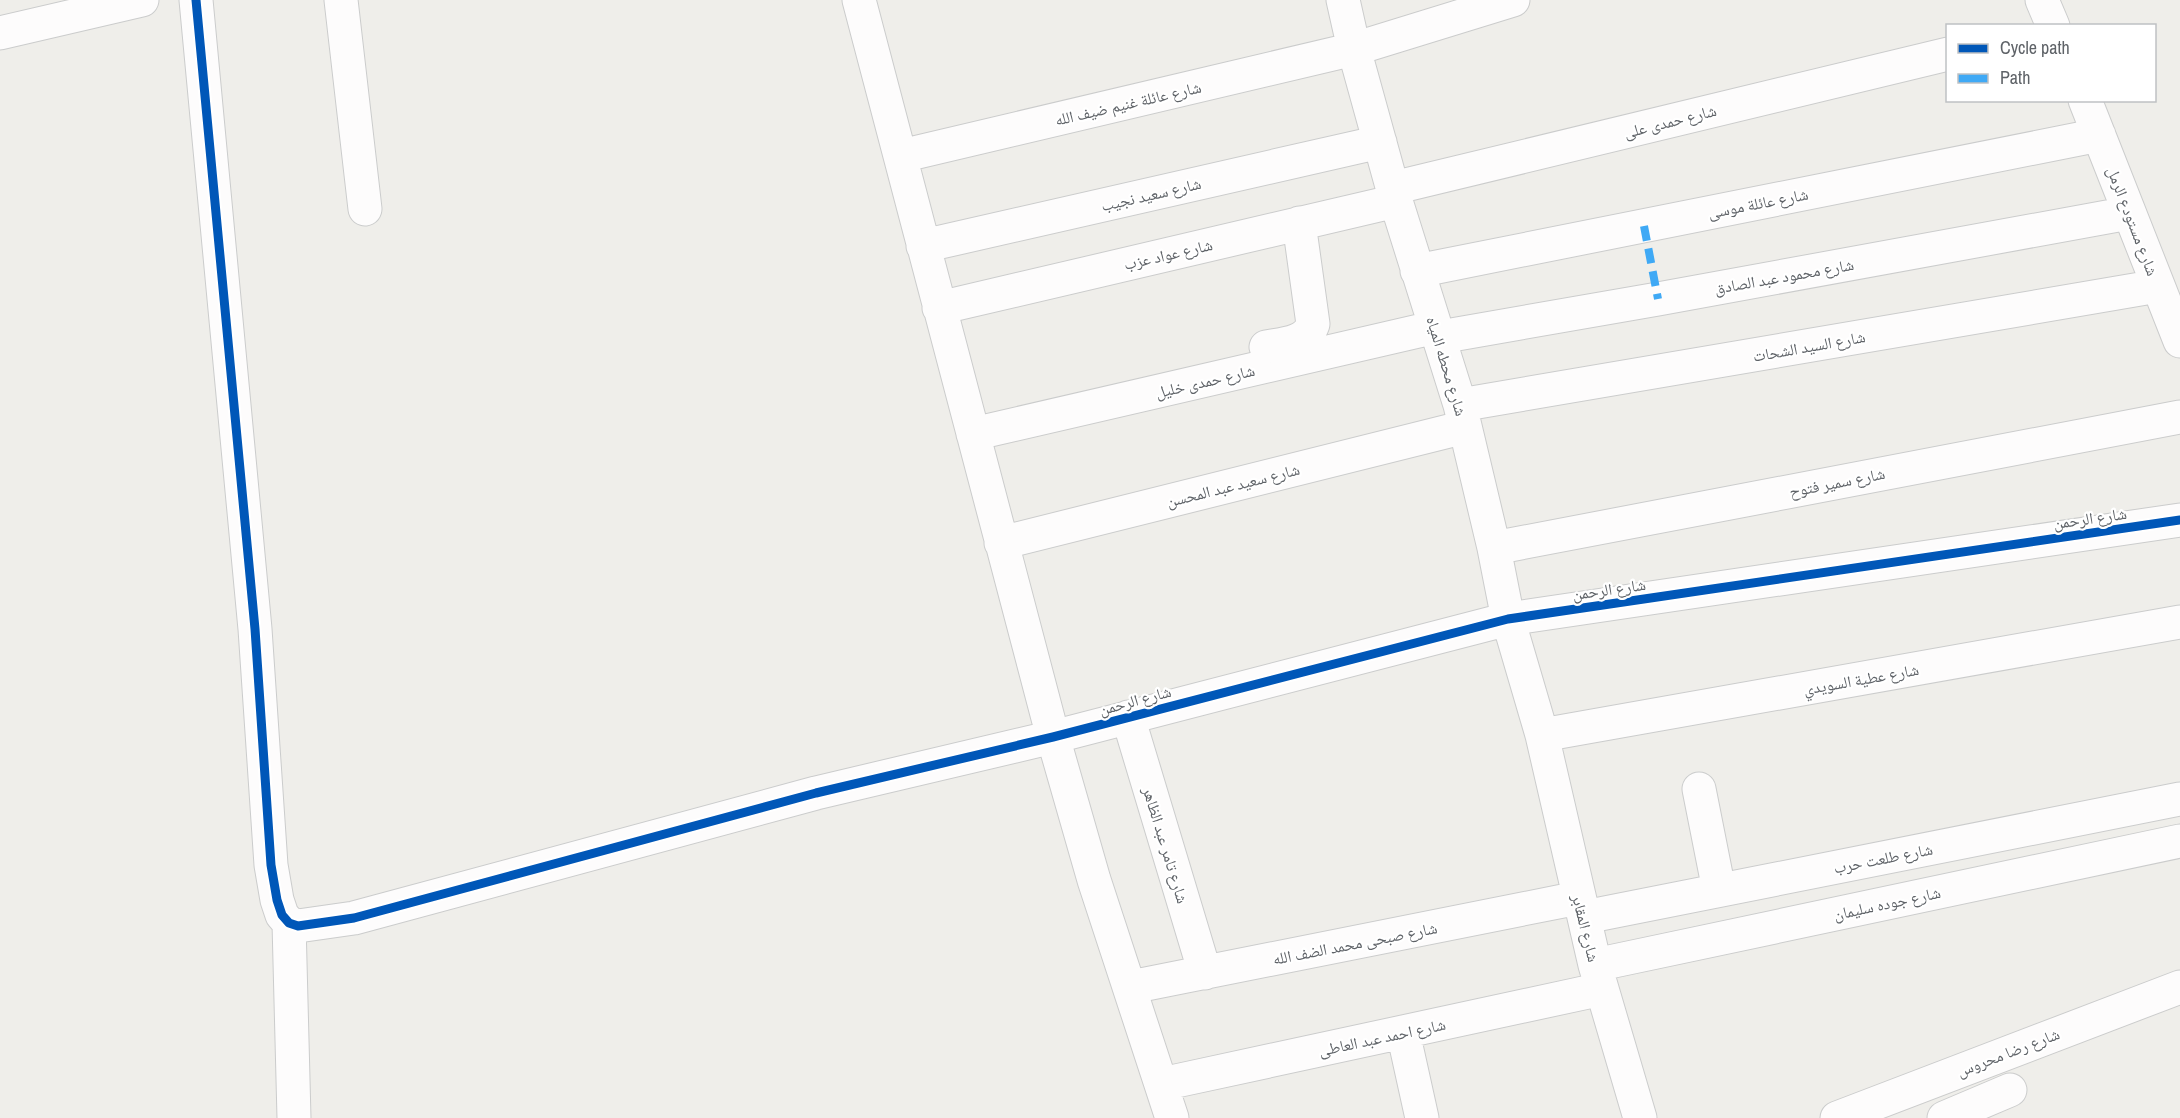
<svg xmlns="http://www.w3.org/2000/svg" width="2180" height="1118" font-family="'Archivo Narrow','Noto Naskh Arabic',sans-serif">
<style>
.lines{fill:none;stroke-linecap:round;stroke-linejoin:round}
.minor-casing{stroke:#cbcccc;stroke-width:35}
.minor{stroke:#fdfcfc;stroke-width:33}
.quiet{stroke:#3fa9f5;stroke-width:8;stroke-dasharray:15 8;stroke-linecap:butt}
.cycleway-casing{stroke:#fff;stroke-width:13}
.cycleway{stroke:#0057b8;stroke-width:9}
.labels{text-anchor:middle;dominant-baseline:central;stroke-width:4.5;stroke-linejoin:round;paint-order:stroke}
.street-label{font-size:16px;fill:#5f6368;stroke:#fff}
</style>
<rect width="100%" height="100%" fill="#efeeea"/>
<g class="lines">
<g class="minor-casing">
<path id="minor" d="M 196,0 L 255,629 L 271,865 L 277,900 L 282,915 L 289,923 L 298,926 L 354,918 L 816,793 L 1053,737 L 1508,619 L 2180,520
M 341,0 L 365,209
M 859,0 L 1053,737 L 1094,880 L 1172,1118
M 1343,0 L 1354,49 L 1396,201 L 1460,405 L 1494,548 L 1508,619 L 1542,735 L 1595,965 L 1640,1118
M 2042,0 L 2053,26
M 0,33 L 142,0
M 2085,100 L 2180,341
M 901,156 L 1354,49 L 1513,0
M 1393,188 L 1948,54
M 923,246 L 1380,142
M 1417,271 L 2099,135
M 939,308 L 1396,201
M 1440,337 L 1658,299 L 2129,213
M 1266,347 C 1283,344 1307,343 1313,324 L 1299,223
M 1460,405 L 2158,286
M 973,434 L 1436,327
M 1001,543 L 1465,427
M 1494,548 L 2180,417
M 1128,717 L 1205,973
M 1542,735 L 2180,622
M 1699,789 L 1719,890
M 1585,917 L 2180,799
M 289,923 L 294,1118
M 1595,965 L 2180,841
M 1131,987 L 1578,898
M 1403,1032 L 1422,1118
M 1162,1084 L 1602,989
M 1837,1118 L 2180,987
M 1944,1118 L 2010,1090"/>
</g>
<use href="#minor" class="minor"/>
<path class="quiet" d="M 1644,226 L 1658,299"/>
<g class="cycleway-casing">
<path id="cycleway" d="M 196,0 L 255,629 L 271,865 L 277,900 L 282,915 L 289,923 L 298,926 L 354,918 L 816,793 L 1053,737 L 1508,619 L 2180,520"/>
</g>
<use href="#cycleway" class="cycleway"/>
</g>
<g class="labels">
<g class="street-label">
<text transform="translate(1128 103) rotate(-13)">شارع عائلة غنيم ضيف الله</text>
<text transform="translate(1670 121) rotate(-14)">شارع حمدى على</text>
<text transform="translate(1151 194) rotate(-13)">شارع سعيد نجيب</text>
<text transform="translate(1758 203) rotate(-11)">شارع عائلة موسى</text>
<text transform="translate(2133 221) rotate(69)">شارع مستودع الرمل</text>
<text transform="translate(1168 254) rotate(-13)">شارع عواد عزب</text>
<text transform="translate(1784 276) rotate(-10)">شارع محمود عبد الصادق</text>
<text transform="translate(1809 346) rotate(-10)">شارع السيد الشحات</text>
<text transform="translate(1447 366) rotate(73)">شارع محطه المياه</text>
<text transform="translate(1205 381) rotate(-13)">شارع حمدى خليل</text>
<text transform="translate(1837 482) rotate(-11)">شارع سمير فتوح</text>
<text transform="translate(1233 485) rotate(-14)">شارع سعيد عبد المحسن</text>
<text transform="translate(2090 518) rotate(-8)">شارع الرحمن</text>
<text transform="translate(1609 589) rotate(-8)">شارع الرحمن</text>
<text transform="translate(1861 679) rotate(-10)">شارع عطية السويدي</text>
<text transform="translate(1135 700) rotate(-15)">شارع الرحمن</text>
<text transform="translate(1166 845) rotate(73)">شارع تامر عبد الظاهر</text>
<text transform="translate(1883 858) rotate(-11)">شارع طلعت حرب</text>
<text transform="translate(1887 903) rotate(-12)">شارع جوده سليمان</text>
<text transform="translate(1586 928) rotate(76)">شارع المقابر</text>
<text transform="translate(1355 943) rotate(-11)">شارع صبحى محمد الضف الله</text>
<text transform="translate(1382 1037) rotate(-12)">شارع احمد عبد العاطى</text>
<text transform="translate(2008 1052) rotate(-21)">شارع رضا محروس</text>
</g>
</g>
<rect x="1946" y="24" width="210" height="78" fill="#ffffff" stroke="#bfc1c3" stroke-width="1.5"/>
<rect x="1958" y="44" width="30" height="9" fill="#0057b8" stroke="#bfc1c3" stroke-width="1.5"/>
<text x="2000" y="54" font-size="18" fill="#5f6368">Cycle path</text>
<rect x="1958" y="74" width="30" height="9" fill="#3fa9f5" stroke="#bfc1c3" stroke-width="1.5"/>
<text x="2000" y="84" font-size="18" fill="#5f6368">Path</text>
</svg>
